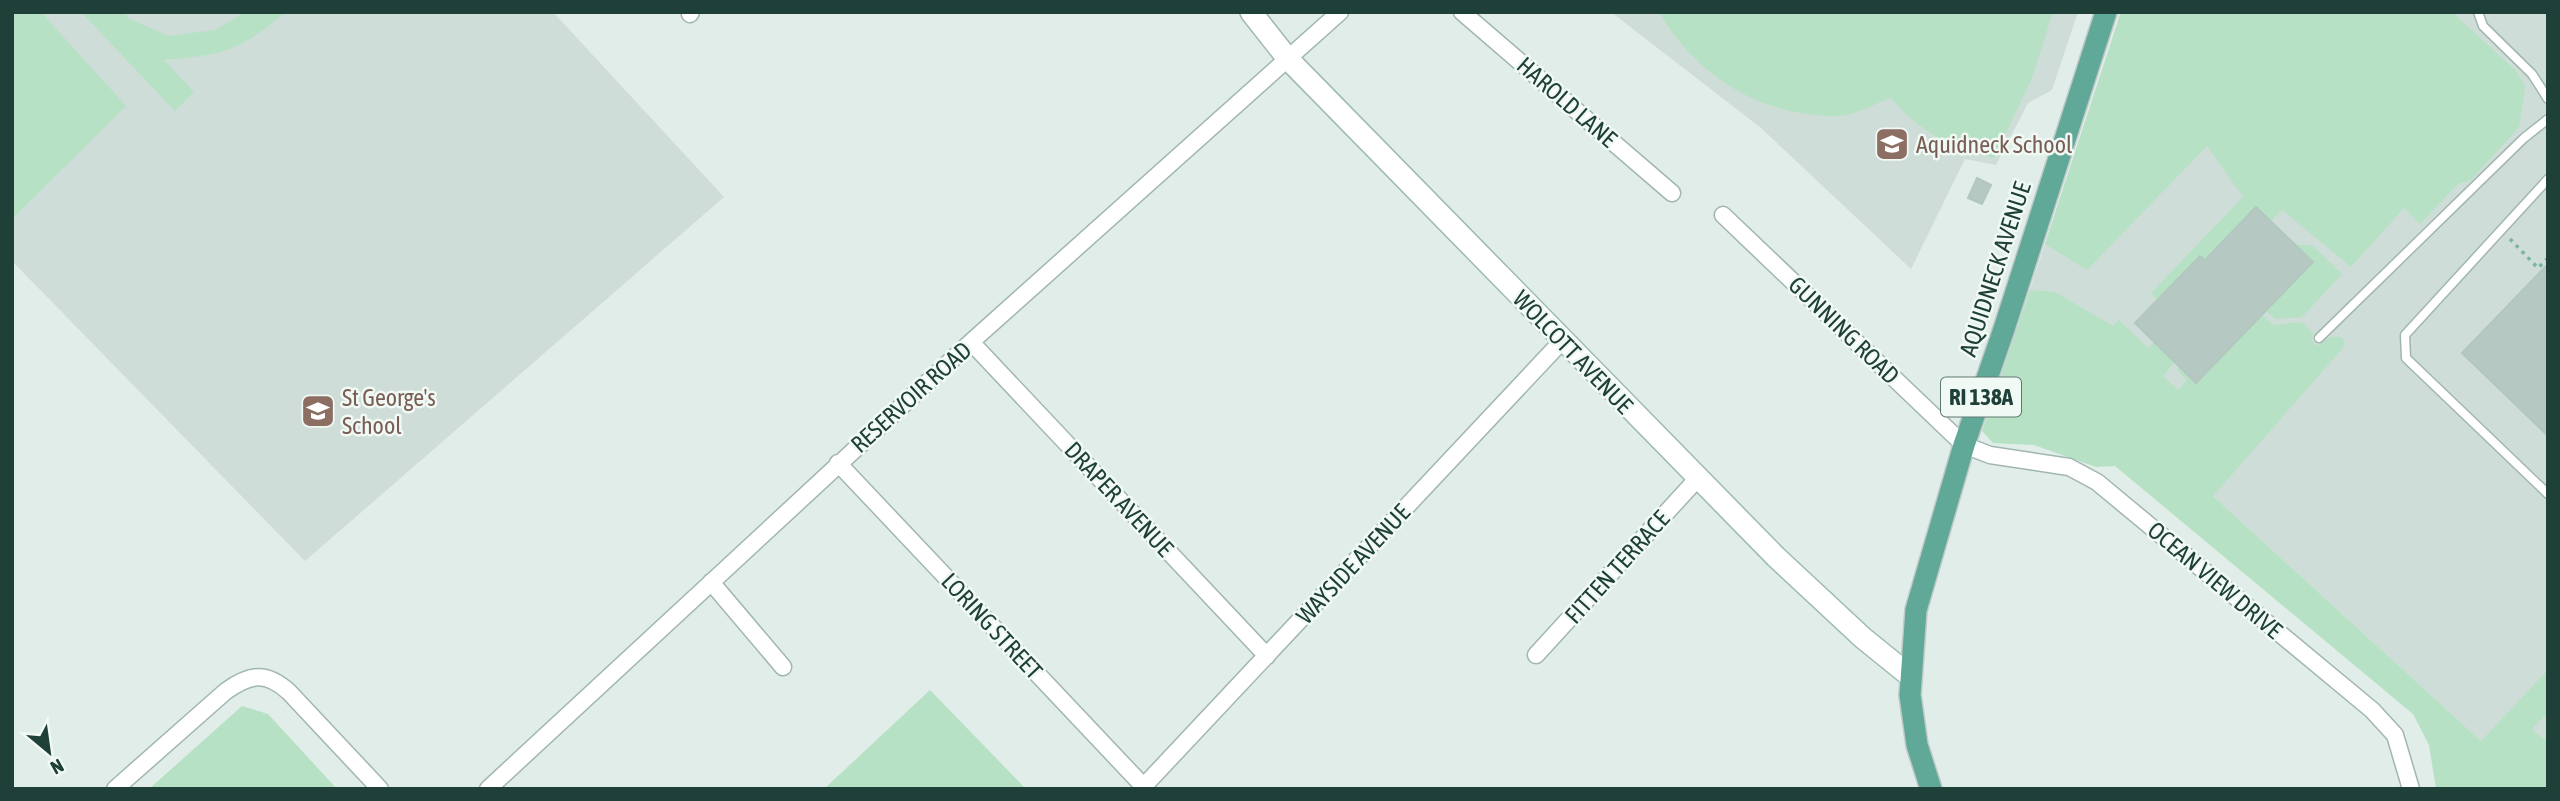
<svg xmlns="http://www.w3.org/2000/svg" width="2560" height="801" font-family="'Asap Condensed',sans-serif">
<style>
.built{fill:#ceddd7}
.green{fill:#b7e1c4}
.building{fill:#b5c8c1;stroke:#b2c7bf;stroke-width:2}
.lines{fill:none;stroke-linecap:round;stroke-linejoin:round}
.lane-casing{stroke:#a2b6b0;stroke-width:11}
.street-casing{stroke:#a2b6b0;stroke-width:19}
.secondary-casing{stroke:#9dbab1;stroke-width:24}
.primary-casing{stroke:#c0cac7;stroke-width:24}
.path{stroke:#7db4a5;stroke-width:3.5;stroke-dasharray:3.5 5;stroke-linecap:butt}
.lane{stroke:#fff;stroke-width:8}
.street{stroke:#fff;stroke-width:16}
.secondary{stroke:#fff;stroke-width:21}
.primary{stroke:#60a898;stroke-width:21}
.labels{text-anchor:middle;dominant-baseline:central;stroke-width:5;stroke-linejoin:round;paint-order:stroke}
.shield{fill:#f1f9f5;stroke:#5e7871;stroke-width:2}
.shield-label{font-size:23px;font-weight:bold;fill:#1f4038}
.street-label{font-size:24px;fill:#1f4038;stroke:#f1f9f5}
.education-label{font-size:24px;fill:#785e54;stroke:#f1f9f5;text-anchor:start}
</style>
<rect width="100%" height="100%" fill="#e0ede8"/>
<path class="built" d="M 12,12 L 553,12 L 724,197 L 305,561 L 12,261 Z
M 1611,12 L 2078,12 L 2052,90 L 2028,103 L 1996,165 L 1965,159 L 1911,269 L 1761,128 Z
M 2121,12 L 2548,12 L 2548,777 L 2481,741 L 2213,496 L 2018,326 Z"/>
<path class="green" d="M 12,12 L 41,12 L 126,106 L 12,219 Z
M 81,12 L 123,12 L 130,19 L 168,36 L 215,30 L 246,12 L 285,12 C 241,51 221,55 164,60 L 194,92 L 175,111 Z
M 1659,12 L 2053,12 L 2032,78 L 1994,158 C 1952,149 1919,131 1891,98 C 1877,103 1861,112 1846,115 C 1834,118 1820,115 1808,114 C 1744,106 1691,67 1659,12 Z
M 2121,12 L 2452,12 L 2516,71 L 2525,86 L 2524,96 L 2519,127 L 2471,180 L 2458,184 L 2420,224 L 2404,208 L 2351,267 L 2282,210 L 2271,221 L 2256,207 L 2209,256 L 2208,263 L 2200,256 L 2157,300 L 2151,293 L 2243,197 L 2207,146 L 2087,270 L 2045,244 Z
M 2296,245 L 2312,245 L 2342,274 L 2302,317 L 2275,319 L 2266,311 L 2313,262 Z
M 2030,290 L 2055,292 L 2113,326 L 2119,320 L 2148,348 L 2154,342 L 2175,362 L 2163,376 L 2178,390 L 2187,380 L 2177,370 L 2180,367 L 2262,315 L 2273,325 L 2302,322 L 2313,333 L 2311,339 L 2317,346 L 2330,337 L 2341,337 L 2345,343 L 2342,349 L 2213,496 L 2481,741 L 2548,670 L 2548,712 L 2532,729 L 2548,743 L 2548,789 L 2436,789 L 2429,745 L 2413,714 L 2115,466 L 2096,467 L 2034,445 L 1993,443 L 1982,431 Z
M 930,690 L 1026,789 L 824,789 Z
M 242,706 L 268,714 L 337,789 L 149,789 Z"/>
<path class="building" d="M 1977,178 L 1991,185 L 1982,204 L 1968,198 Z
M 2256,207 L 2313,262 L 2196,383 L 2135,323 L 2200,256 L 2205,260 Z
M 2548,264 L 2548,436 L 2462,353 Z"/>
<g class="lines">
<g class="lane-casing">
<path id="lane" d="M 2478,12 L 2483,26 L 2532,74 L 2548,99
M 2548,179 L 2405,335 L 2406,358 L 2548,494
M 2319,338 L 2524,138 L 2548,119"/>
</g>
<g class="street-casing">
<path id="street" d="M 1462,12 L 1672,193
M 690,14 L 691,12
M 1723,215 L 1964,445 L 1990,455 L 2069,467 L 2097,482 L 2372,710 L 2395,735 L 2411,789
M 971,342 L 1267,656
M 838,463 L 1146,789
M 711,582 L 783,667
M 1536,655 L 1698,478
M 1144,786 L 1562,341
M 115,789 L 226,691 C 250,674 266,671 289,692 L 380,789
M 488,789 L 971,342 L 1340,12"/>
</g>
<g class="secondary-casing">
<path id="secondary" d="M 1251,12 L 1288,59 L 1776,557 L 1863,638 L 1910,676"/>
</g>
<g class="primary-casing">
<path id="primary" d="M 1931,789 L 1917,745 L 1910,695 L 1916,610 L 1964,445 L 2004,329 L 2106,12"/>
</g>
<path class="path" d="M 2510,239 L 2538,268 L 2548,258"/>
<use href="#lane" class="lane"/>
<use href="#street" class="street"/>
<use href="#secondary" class="secondary"/>
<use href="#primary" class="primary"/>
</g>
<defs>
<g id="school-square" transform="scale(1.75)"><rect x="-9" y="-9" width="18" height="18" rx="4" fill="#8d6e63" stroke="#f1f9f5"/><path d="M0-5L7-2L0 1L-7-2ZM-4 1L0 2.5L4 1V4Q0 6-4 4Z" fill="#fff"/></g>
</defs>
<g fill-rule="evenodd">
<use href="#school-square" x="1892" y="144"/>
<use href="#school-square" x="318" y="411"/>
</g>
<g class="labels">
<rect class="shield" x="1941" y="377.5" width="80" height="39" rx="5"/>
<g class="shield-label">
<text x="1981" y="397">RI 138A</text>
</g>
<g class="street-label">
<text transform="translate(1567 102) rotate(41)">HAROLD LANE</text>
<text transform="translate(1995 269) rotate(-72)">AQUIDNECK AVENUE</text>
<text transform="translate(1844 330) rotate(44)">GUNNING ROAD</text>
<text transform="translate(1573 352) rotate(46)">WOLCOTT AVENUE</text>
<text transform="translate(911 397) rotate(-42)">RESERVOIR ROAD</text>
<text transform="translate(1119 499) rotate(47)">DRAPER AVENUE</text>
<text transform="translate(1353 564) rotate(-47)">WAYSIDE AVENUE</text>
<text transform="translate(1617 567) rotate(-48)">FITTEN TERRACE</text>
<text transform="translate(2215 580) rotate(40)">OCEAN VIEW DRIVE</text>
<text transform="translate(992 626) rotate(47)">LORING STREET</text>
</g>
<g class="education-label">
<text x="1916" y="144">Aquidneck School</text>
<text x="342" y="397">St George's<tspan x="342" dy="28">School</tspan></text>
</g>
</g>
<rect width="2560" height="801" fill="none" stroke="#1f4038" stroke-width="28"/>
<g transform="translate(49 752) rotate(151)" stroke="#f1f9f5" stroke-width="5" paint-order="stroke">
<path d="M0-5L12 26L0 18L-12 26Z" fill="#1f4038"/>
<text y="-10" font-size="19" font-weight="bold" text-anchor="middle" fill="#1f4038">N</text>
</g>
</svg>
